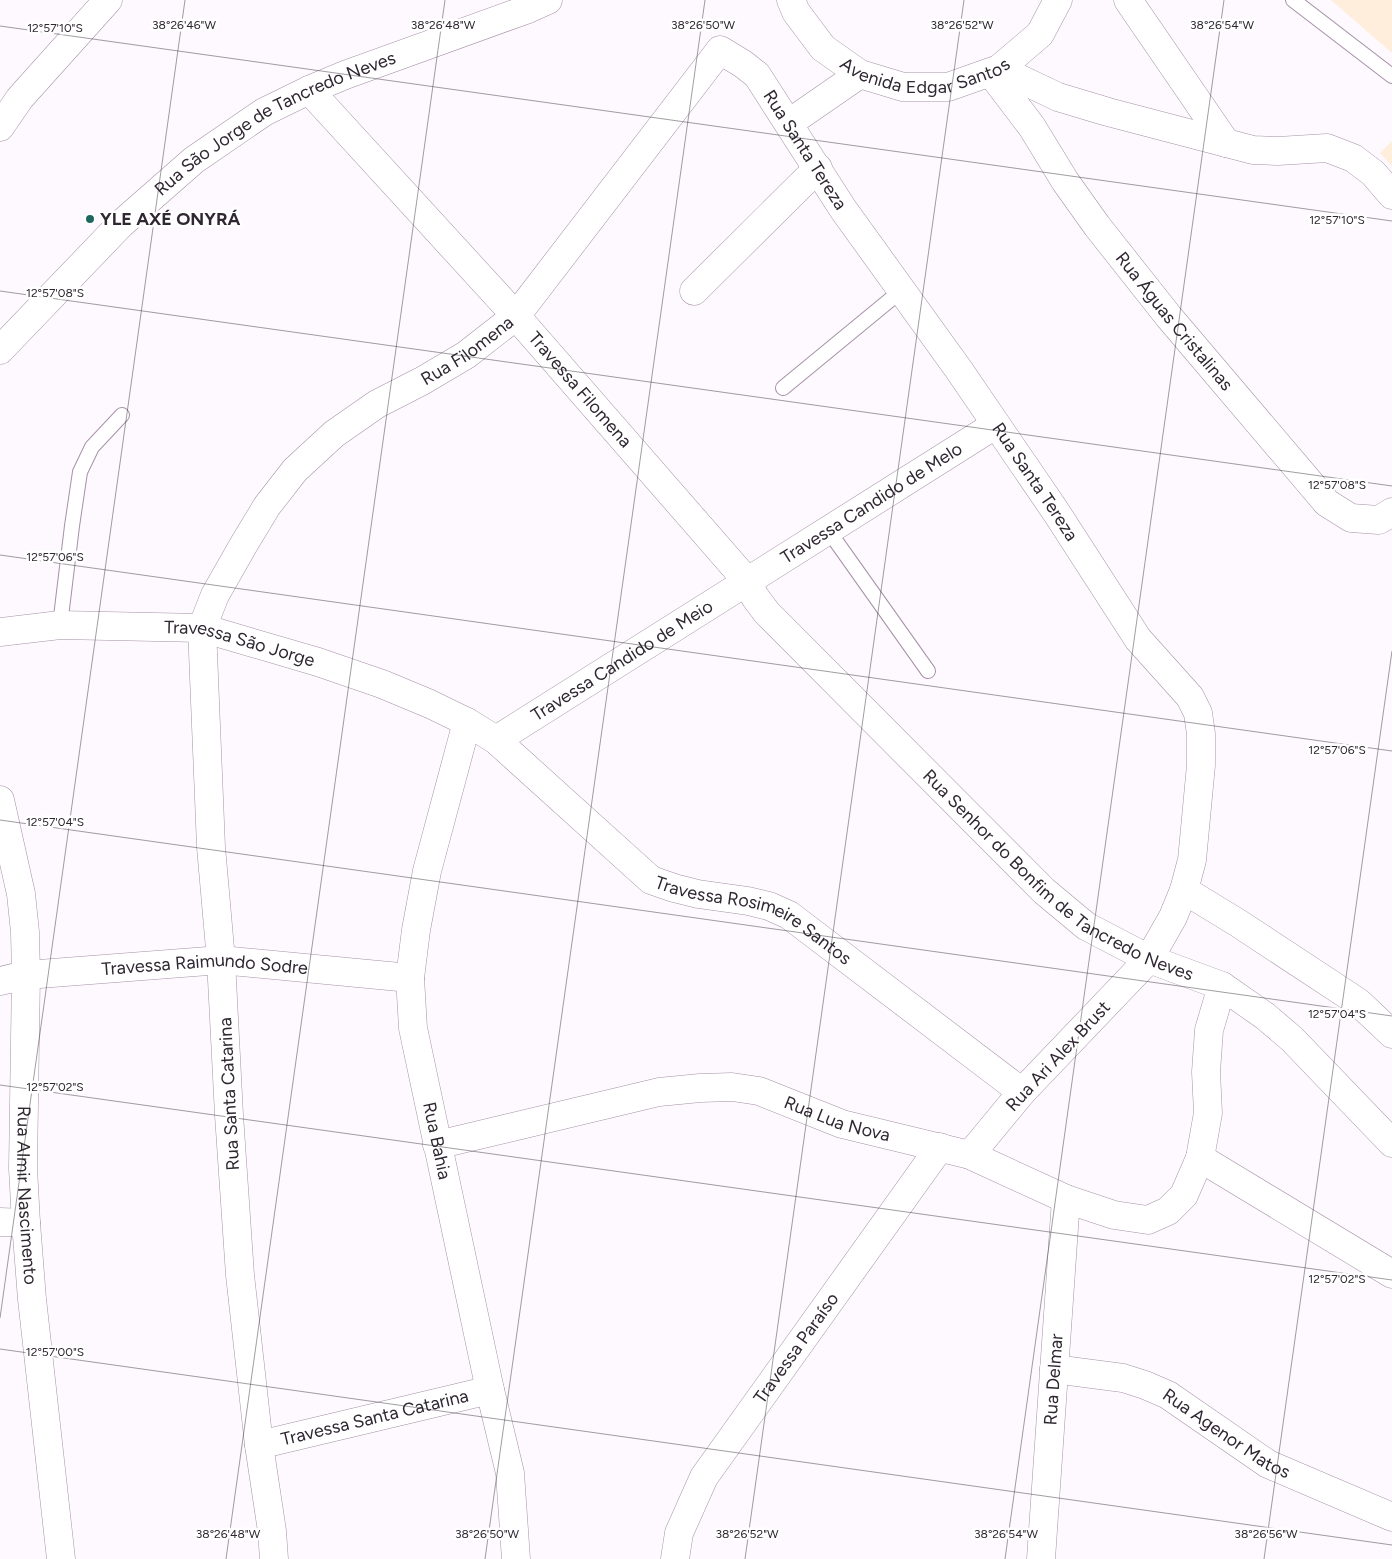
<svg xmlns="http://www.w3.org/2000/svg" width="1392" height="1559" font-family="Figtree,sans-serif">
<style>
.medical{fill:#feeedb}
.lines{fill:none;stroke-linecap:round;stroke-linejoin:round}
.service-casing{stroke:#a691a9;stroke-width:16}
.minor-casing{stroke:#a691a9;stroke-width:29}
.secondary-casing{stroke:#a691a9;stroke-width:29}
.service{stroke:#fff;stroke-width:14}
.minor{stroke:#fff;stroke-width:28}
.secondary{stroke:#fff;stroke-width:28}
.ticks{fill:none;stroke:#2f2731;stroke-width:1;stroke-opacity:0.45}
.poi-dot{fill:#1d675f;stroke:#fff;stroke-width:2}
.labels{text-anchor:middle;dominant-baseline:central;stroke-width:5;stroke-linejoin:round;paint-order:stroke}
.street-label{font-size:18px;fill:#2f2731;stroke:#fff}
.poi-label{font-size:18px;font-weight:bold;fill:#2f2731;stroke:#fff;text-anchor:start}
.ticks-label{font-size:12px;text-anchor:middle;fill:#2f2731;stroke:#fff;stroke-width:5;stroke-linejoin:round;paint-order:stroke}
</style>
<rect width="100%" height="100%" fill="#fef9fe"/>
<path class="medical" d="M 1331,0 L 1392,0 L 1392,53 Z
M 1392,141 L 1392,166 L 1380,153 Z"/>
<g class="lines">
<g class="service-casing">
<path id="service" d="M 1293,0 L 1392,76
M 783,388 L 902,290
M 828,530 L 928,671
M 60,625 L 72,526 L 80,472 L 92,447 L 122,415"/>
</g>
<g class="minor-casing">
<g id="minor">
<path d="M 1128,0 L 1226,143"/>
<path d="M 999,69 L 1058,97 L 1108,112 L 1253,150 L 1278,151 L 1327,148 L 1353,158 L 1373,173 L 1392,195"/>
<path id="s1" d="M 991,73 L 1032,127 L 1065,181 L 1097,226 L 1169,317 L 1327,503 L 1351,518 L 1379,520 L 1392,512"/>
<path id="s2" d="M 309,90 L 516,316 L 747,581 L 755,597 L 767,613 L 1044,891 L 1086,926 L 1149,959 L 1222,986 L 1265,1016 L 1292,1039 L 1392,1143"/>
<path d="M 789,123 L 860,74"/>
<path d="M 0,127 L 20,98 L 108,0"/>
<path d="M 694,291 L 818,168"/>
<path id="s3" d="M 0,350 L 121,224 L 194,160 L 264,112 L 309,90 L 345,75 L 528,9 L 548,0"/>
<path id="s4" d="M 0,632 L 60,625 L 202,628 L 318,662 L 382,684 L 430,704 L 467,722 L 496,740 L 651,880 L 674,888 L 698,894 L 748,901 L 769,906 L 789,915 L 1022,1092"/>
<path id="s5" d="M 467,722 L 427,871 L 416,930 L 410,978 L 413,1028 L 490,1390 L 510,1473 L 516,1559"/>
<path id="s6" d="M 496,740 L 995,425"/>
<path id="s7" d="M 0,800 L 21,894 L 25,932 L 26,975 L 23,1168 L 26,1223 L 32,1299 L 61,1559"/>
<path d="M 1184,890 L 1238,923 L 1358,1002 L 1392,1034"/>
<path id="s8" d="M 0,981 L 26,975 L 221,960 L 410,978"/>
<path id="s9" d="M 437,1145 L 659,1092 L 700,1088 L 732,1087 L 759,1091 L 842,1124 L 970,1155 L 1066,1199 L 1114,1215 L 1148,1220 L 1168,1211 L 1184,1195 L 1200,1158 L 1208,1113 L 1206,1072 L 1209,1030 L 1222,986"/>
<path d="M 1200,1158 L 1392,1274"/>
<path d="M 0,1222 L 26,1223"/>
<path id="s10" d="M 1054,1369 L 1123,1378 L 1145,1385 L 1168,1395 L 1268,1464 L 1392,1517"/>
<path id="s11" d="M 259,1445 L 490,1390"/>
<path id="s12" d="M 274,1559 L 272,1531 L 259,1445 L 240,1275 L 229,1115 L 221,960 L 211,847 L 202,628 L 215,595 L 244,544 L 267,506 L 295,470 L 334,434 L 377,404 L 422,381 L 466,355 L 516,316 L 720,50 L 743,64 L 757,75 L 843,209 L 959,370 L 1056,512 L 1138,639 L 1190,697 L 1198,713 L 1201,734 L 1201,765 L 1192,860 L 1184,890 L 1173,917 L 1149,959 L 1022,1092 L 970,1155"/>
<path id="s13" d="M 675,1559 L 679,1533 L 704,1477 L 940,1147"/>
<path id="s14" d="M 1041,1559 L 1066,1199"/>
</g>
</g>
<g class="secondary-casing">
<g id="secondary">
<path id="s15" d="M 791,0 L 796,12 L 823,48 L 860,74 L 903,87 L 948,87 L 999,69 L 1040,34 L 1058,0"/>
</g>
</g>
<use href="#service" class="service"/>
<use href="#minor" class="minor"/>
<use href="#secondary" class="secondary"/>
</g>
<path class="ticks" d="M 0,26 L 1392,221M 0,291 L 1392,486M 0,555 L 1392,751M 0,820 L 1392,1016M 0,1085 L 1392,1280M 0,1318 L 185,0M 0,1349 L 1392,1545M 226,1559 L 445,0M 485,1559 L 705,0M 745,1559 L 964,0M 1005,1559 L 1224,0M 1264,1559 L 1392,651"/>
<circle class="poi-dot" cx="90" cy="219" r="5"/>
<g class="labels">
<g class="street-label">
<text stroke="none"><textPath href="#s15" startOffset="170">Avenida Edgar Santos</textPath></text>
<text stroke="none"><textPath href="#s3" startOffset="361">Rua São Jorge de Tancredo Neves</textPath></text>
<text stroke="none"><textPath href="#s12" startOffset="1858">Rua Santa Tereza</textPath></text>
<text stroke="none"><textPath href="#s1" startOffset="309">Rua Águas Cristalinas</textPath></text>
<text stroke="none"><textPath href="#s12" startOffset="1329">Rua Filomena</textPath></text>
<text stroke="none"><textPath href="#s2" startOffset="404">Travessa Filomena</textPath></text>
<text stroke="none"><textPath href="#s12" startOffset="2262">Rua Santa Tereza</textPath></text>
<text stroke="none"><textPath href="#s6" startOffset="444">Travessa Candido de Melo</textPath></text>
<text stroke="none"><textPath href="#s4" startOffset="242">Travessa São Jorge</textPath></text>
<text stroke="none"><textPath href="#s6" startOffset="149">Travessa Candido de Meio</textPath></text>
<text stroke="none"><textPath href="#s2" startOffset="1091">Rua Senhor do Bonfim de Tancredo Neves</textPath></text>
<text stroke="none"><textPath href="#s4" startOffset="839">Travessa Rosimeire Santos</textPath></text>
<text stroke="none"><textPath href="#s8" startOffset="206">Travessa Raimundo Sodre</textPath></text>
<text transform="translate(1058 1056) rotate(-47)">Rua Ari Alex Brust</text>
<text transform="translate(229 1094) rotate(-93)">Rua Santa Catarina</text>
<text stroke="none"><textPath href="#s9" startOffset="412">Rua Lua Nova</textPath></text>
<text stroke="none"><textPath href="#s5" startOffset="428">Rua Bahia</textPath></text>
<text stroke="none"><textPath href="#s7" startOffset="398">Rua Almir Nascimento</textPath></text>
<text stroke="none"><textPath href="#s13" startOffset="246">Travessa Paraíso</textPath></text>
<text stroke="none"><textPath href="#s14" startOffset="180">Rua Delmar</textPath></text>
<text stroke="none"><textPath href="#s11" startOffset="119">Travessa Santa Catarina</textPath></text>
<text stroke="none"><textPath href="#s10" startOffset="188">Rua Agenor Matos</textPath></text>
</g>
<g class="poi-label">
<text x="100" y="219">YLE AXÉ ONYRÁ</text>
</g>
</g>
<g class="ticks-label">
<text x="184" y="29">38°26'46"W</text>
<text x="443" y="29">38°26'48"W</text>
<text x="703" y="29">38°26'50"W</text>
<text x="962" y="29">38°26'52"W</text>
<text x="1222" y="29">38°26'54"W</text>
<text x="55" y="32">12°57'10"S</text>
<text x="1337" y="224">12°57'10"S</text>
<text x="55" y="297">12°57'08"S</text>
<text x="1337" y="489">12°57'08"S</text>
<text x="55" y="561">12°57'06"S</text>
<text x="1337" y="754">12°57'06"S</text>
<text x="55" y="826">12°57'04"S</text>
<text x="1337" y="1018">12°57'04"S</text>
<text x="55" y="1091">12°57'02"S</text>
<text x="1337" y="1283">12°57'02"S</text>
<text x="55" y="1356">12°57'00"S</text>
<text x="228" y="1538">38°26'48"W</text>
<text x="487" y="1538">38°26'50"W</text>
<text x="747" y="1538">38°26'52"W</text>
<text x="1006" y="1538">38°26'54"W</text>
<text x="1266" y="1538">38°26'56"W</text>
</g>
</svg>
